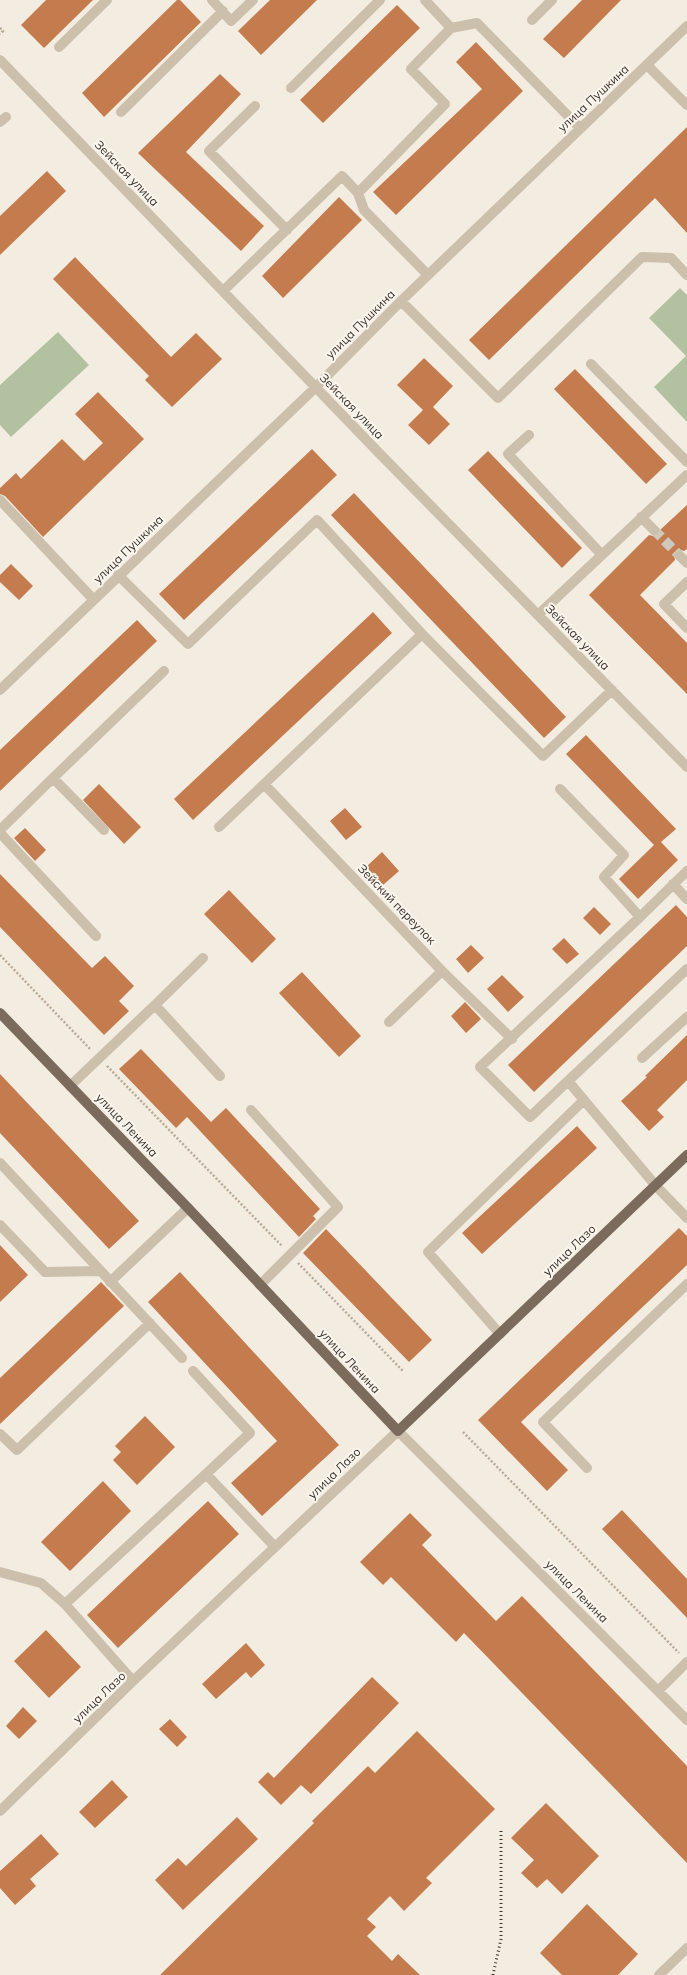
<svg xmlns="http://www.w3.org/2000/svg" width="687" height="1975" font-family="Mulish,sans-serif">
<style>
.green{fill:#b2c2a1}
.building{fill:#c47b4e}
.lines{fill:none;stroke-linecap:round;stroke-linejoin:round}
.minor-tunnel{stroke:#cec8bd;stroke-width:10;stroke-dasharray:10 5;stroke-linecap:butt}
.path{stroke:#b7a997;stroke-width:2.5;stroke-dasharray:2 2;stroke-linecap:butt}
.minor{stroke:#ccbfac;stroke-width:10}
.major{stroke:#7b6b5d;stroke-width:10}
.rail{stroke:#3a322b;stroke-width:3;stroke-dasharray:1 3;stroke-linecap:butt}
.labels{text-anchor:middle;dominant-baseline:central;stroke-width:4;stroke-linejoin:round;paint-order:stroke}
.street-label{font-size:12px;fill:#3a322b;stroke:#faf6ee}
</style>
<rect width="100%" height="100%" fill="#f3ede1"/>
<path class="green" d="M 680,288 L 687,295 L 687,422 L 654,387 L 686,356 L 649,318 Z
M 58,332 L 89,365 L 11,437 L 0,425 L 0,385 Z"/>
<path class="building" d="M 46,0 L 93,0 L 44,48 L 21,25 Z
M 177,0 L 180,0 L 201,22 L 104,117 L 82,93 Z
M 270,0 L 317,0 L 261,55 L 238,31 Z
M 582,0 L 621,0 L 564,58 L 543,39 Z
M 397,5 L 420,28 L 323,123 L 300,100 Z
M 476,42 L 523,91 L 396,215 L 373,192 L 482,89 L 456,62 Z
M 220,74 L 241,94 L 186,152 L 264,226 L 241,251 L 138,153 Z
M 687,127 L 687,233 L 655,198 L 489,360 L 469,340 Z
M 47,171 L 66,191 L 0,255 L 0,216 Z
M 339,197 L 362,220 L 283,298 L 262,276 Z
M 75,257 L 171,357 L 196,333 L 222,359 L 172,407 L 145,380 L 149,376 L 53,279 Z
M 424,358 L 453,386 L 433,407 L 450,424 L 429,445 L 408,425 L 423,410 L 397,385 Z
M 575,369 L 667,464 L 646,484 L 554,389 Z
M 98,392 L 144,439 L 43,537 L 5,496 L 0,494 L 0,488 L 16,473 L 21,479 L 62,439 L 84,461 L 103,443 L 75,414 Z
M 312,449 L 337,475 L 184,620 L 159,594 Z
M 488,451 L 582,548 L 562,568 L 468,470 Z
M 354,493 L 566,717 L 544,738 L 331,515 Z
M 687,505 L 687,549 L 684,551 L 681,550 L 676,551 L 674,555 L 675,560 L 640,595 L 687,643 L 687,694 L 589,595 L 649,535 L 653,536 L 658,535 L 660,530 Z
M 11,564 L 33,586 L 19,600 L 0,582 L 0,575 Z
M 373,612 L 392,633 L 193,820 L 174,799 Z
M 137,620 L 157,641 L 0,791 L 0,750 Z
M 586,735 L 676,829 L 661,842 L 678,860 L 638,899 L 619,879 L 654,845 L 566,754 Z
M 99,784 L 141,827 L 124,844 L 83,800 Z
M 345,808 L 362,827 L 346,840 L 330,821 Z
M 25,828 L 46,850 L 35,861 L 14,838 Z
M 382,852 L 399,871 L 383,885 L 366,867 Z
M 0,874 L 92,968 L 105,956 L 134,986 L 119,1001 L 129,1011 L 104,1035 L 0,927 Z
M 229,890 L 276,939 L 252,963 L 204,914 Z
M 676,905 L 687,917 L 687,946 L 534,1092 L 508,1065 Z
M 594,907 L 611,924 L 600,935 L 583,918 Z
M 564,938 L 579,954 L 567,964 L 552,949 Z
M 471,945 L 484,958 L 468,973 L 456,959 Z
M 302,972 L 361,1036 L 339,1057 L 279,993 Z
M 502,975 L 524,997 L 508,1012 L 487,989 Z
M 465,1002 L 481,1019 L 466,1033 L 451,1016 Z
M 687,1035 L 687,1080 L 657,1110 L 664,1117 L 649,1131 L 621,1101 L 647,1077 L 645,1076 Z
M 141,1049 L 211,1122 L 226,1108 L 320,1209 L 313,1216 L 316,1219 L 299,1237 L 187,1117 L 176,1128 L 119,1069 Z
M 0,1074 L 139,1221 L 109,1249 L 0,1133 Z
M 577,1126 L 597,1148 L 482,1254 L 462,1233 Z
M 679,1228 L 687,1236 L 687,1265 L 521,1422 L 568,1470 L 547,1491 L 478,1420 Z
M 326,1229 L 432,1340 L 409,1362 L 303,1253 Z
M 0,1245 L 28,1275 L 0,1302 Z
M 180,1272 L 339,1445 L 262,1516 L 231,1483 L 277,1441 L 148,1302 Z
M 101,1282 L 124,1306 L 0,1424 L 0,1378 Z
M 145,1416 L 175,1447 L 137,1485 L 113,1460 L 121,1452 L 115,1446 Z
M 103,1481 L 131,1511 L 70,1571 L 41,1542 Z
M 208,1501 L 239,1534 L 118,1648 L 87,1615 Z
M 622,1510 L 687,1579 L 687,1618 L 602,1529 Z
M 410,1513 L 432,1535 L 422,1545 L 496,1621 L 522,1596 L 687,1766 L 687,1863 L 464,1633 L 456,1642 L 391,1577 L 383,1585 L 360,1562 Z
M 46,1630 L 81,1667 L 49,1698 L 14,1661 Z
M 246,1643 L 265,1665 L 251,1678 L 246,1672 L 216,1699 L 202,1684 Z
M 372,1677 L 399,1703 L 311,1794 L 301,1785 L 281,1805 L 258,1782 L 268,1772 L 274,1778 Z
M 23,1707 L 37,1721 L 19,1739 L 6,1726 Z
M 170,1719 L 187,1737 L 177,1747 L 159,1729 Z
M 417,1731 L 495,1809 L 426,1878 L 432,1883 L 404,1911 L 390,1896 L 367,1919 L 376,1927 L 367,1936 L 392,1961 L 398,1954 L 420,1975 L 160,1975 L 314,1823 L 312,1821 L 368,1766 L 375,1773 Z
M 112,1780 L 128,1797 L 95,1828 L 79,1812 Z
M 546,1803 L 599,1856 L 562,1894 L 547,1879 L 537,1888 L 521,1873 L 534,1860 L 511,1838 Z
M 237,1817 L 258,1839 L 183,1910 L 155,1880 L 178,1858 L 186,1866 Z
M 41,1834 L 59,1854 L 30,1879 L 36,1886 L 15,1905 L 0,1888 L 0,1871 Z
M 587,1904 L 638,1954 L 618,1975 L 562,1975 L 540,1953 Z"/>
<g class="lines">
<path class="minor-tunnel" d="M 654,530 L 680,556"/>
<path class="path" d="M 0,28 L 3,31 L 0,34
M 0,955 L 91,1050
M 107,1066 L 282,1246
M 298,1263 L 403,1371
M 463,1432 L 679,1653"/>
<path class="minor" d="M 212,0 L 231,21 L 253,0
M 425,0 L 451,28 L 477,23 L 580,128
M 532,20 L 552,0
M 59,47 L 107,0
M 0,60 L 380,454 L 687,767
M 647,65 L 687,105
M 291,88 L 380,0
M 255,106 L 209,151 L 287,230
M 121,112 L 223,11
M 0,122 L 6,117
M 358,193 L 364,210 L 428,275
M 223,291 L 342,176 L 358,193 L 445,104 L 411,69 L 451,28
M 401,301 L 498,398 L 642,257 L 671,258 L 687,275
M 591,364 L 687,462
M 529,435 L 508,454 L 601,554
M 0,500 L 93,599
M 641,517 L 654,530
M 680,556 L 687,563
M 118,575 L 188,644 L 317,520 L 422,634 L 543,756 L 612,690
M 687,582 L 664,604 L 687,628
M 538,615 L 687,475
M 0,690 L 316,387 L 401,301 L 687,26
M 53,778 L 164,671
M 265,785 L 442,971 L 512,1039
M 560,789 L 624,855 L 604,877 L 640,917 L 687,871
M 219,827 L 422,634
M 0,830 L 53,778 L 104,830
M 0,833 L 96,936
M 673,884 L 687,899
M 640,917 L 480,1067 L 530,1117 L 568,1081 L 656,1186 L 687,1218
M 155,1005 L 203,958
M 389,1022 L 442,971
M 642,1058 L 687,1017
M 568,1081 L 687,969
M 70,1086 L 155,1005 L 220,1076
M 251,1110 L 338,1207 L 260,1285
M 0,1163 L 182,1358
M 0,1225 L 45,1272 L 100,1271
M 110,1282 L 188,1208
M 500,1334 L 428,1252 L 584,1100
M 193,1371 L 250,1433 L 206,1474
M 0,1434 L 17,1450 L 150,1323
M 587,1468 L 543,1422 L 687,1284
M 0,1572 L 41,1583 L 65,1604 L 133,1681
M 65,1604 L 206,1474 L 275,1547
M 658,1691 L 687,1662
M 0,1811 L 133,1681 L 398,1431 L 687,1720
M 659,1975 L 687,1948"/>
<path class="major" d="M 0,1013 L 188,1208 L 398,1431 L 687,1155"/>
<path class="rail" d="M 493,1975 L 501,1939 L 501,1830"/>
</g>
<g class="labels">
<g class="street-label">
<text transform="translate(593 98) rotate(-43)">улица Пушкина</text>
<text transform="translate(127 173) rotate(46)">Зейская улица</text>
<text transform="translate(360 324) rotate(-45)">улица Пушкина</text>
<text transform="translate(352 406) rotate(46)">Зейская улица</text>
<text transform="translate(128 549) rotate(-44)">улица Пушкина</text>
<text transform="translate(578 637) rotate(46)">Зейская улица</text>
<text transform="translate(397 904) rotate(46)">Зейский переулок</text>
<text transform="translate(127 1125) rotate(46)">улица Ленина</text>
<text transform="translate(569 1250) rotate(-44)">улица Лазо</text>
<text transform="translate(350 1361) rotate(47)">улица Ленина</text>
<text transform="translate(334 1473) rotate(-44)">улица Лазо</text>
<text transform="translate(577 1591) rotate(45)">улица Ленина</text>
<text transform="translate(99 1697) rotate(-44)">улица Лазо</text>
</g>
</g>
</svg>
